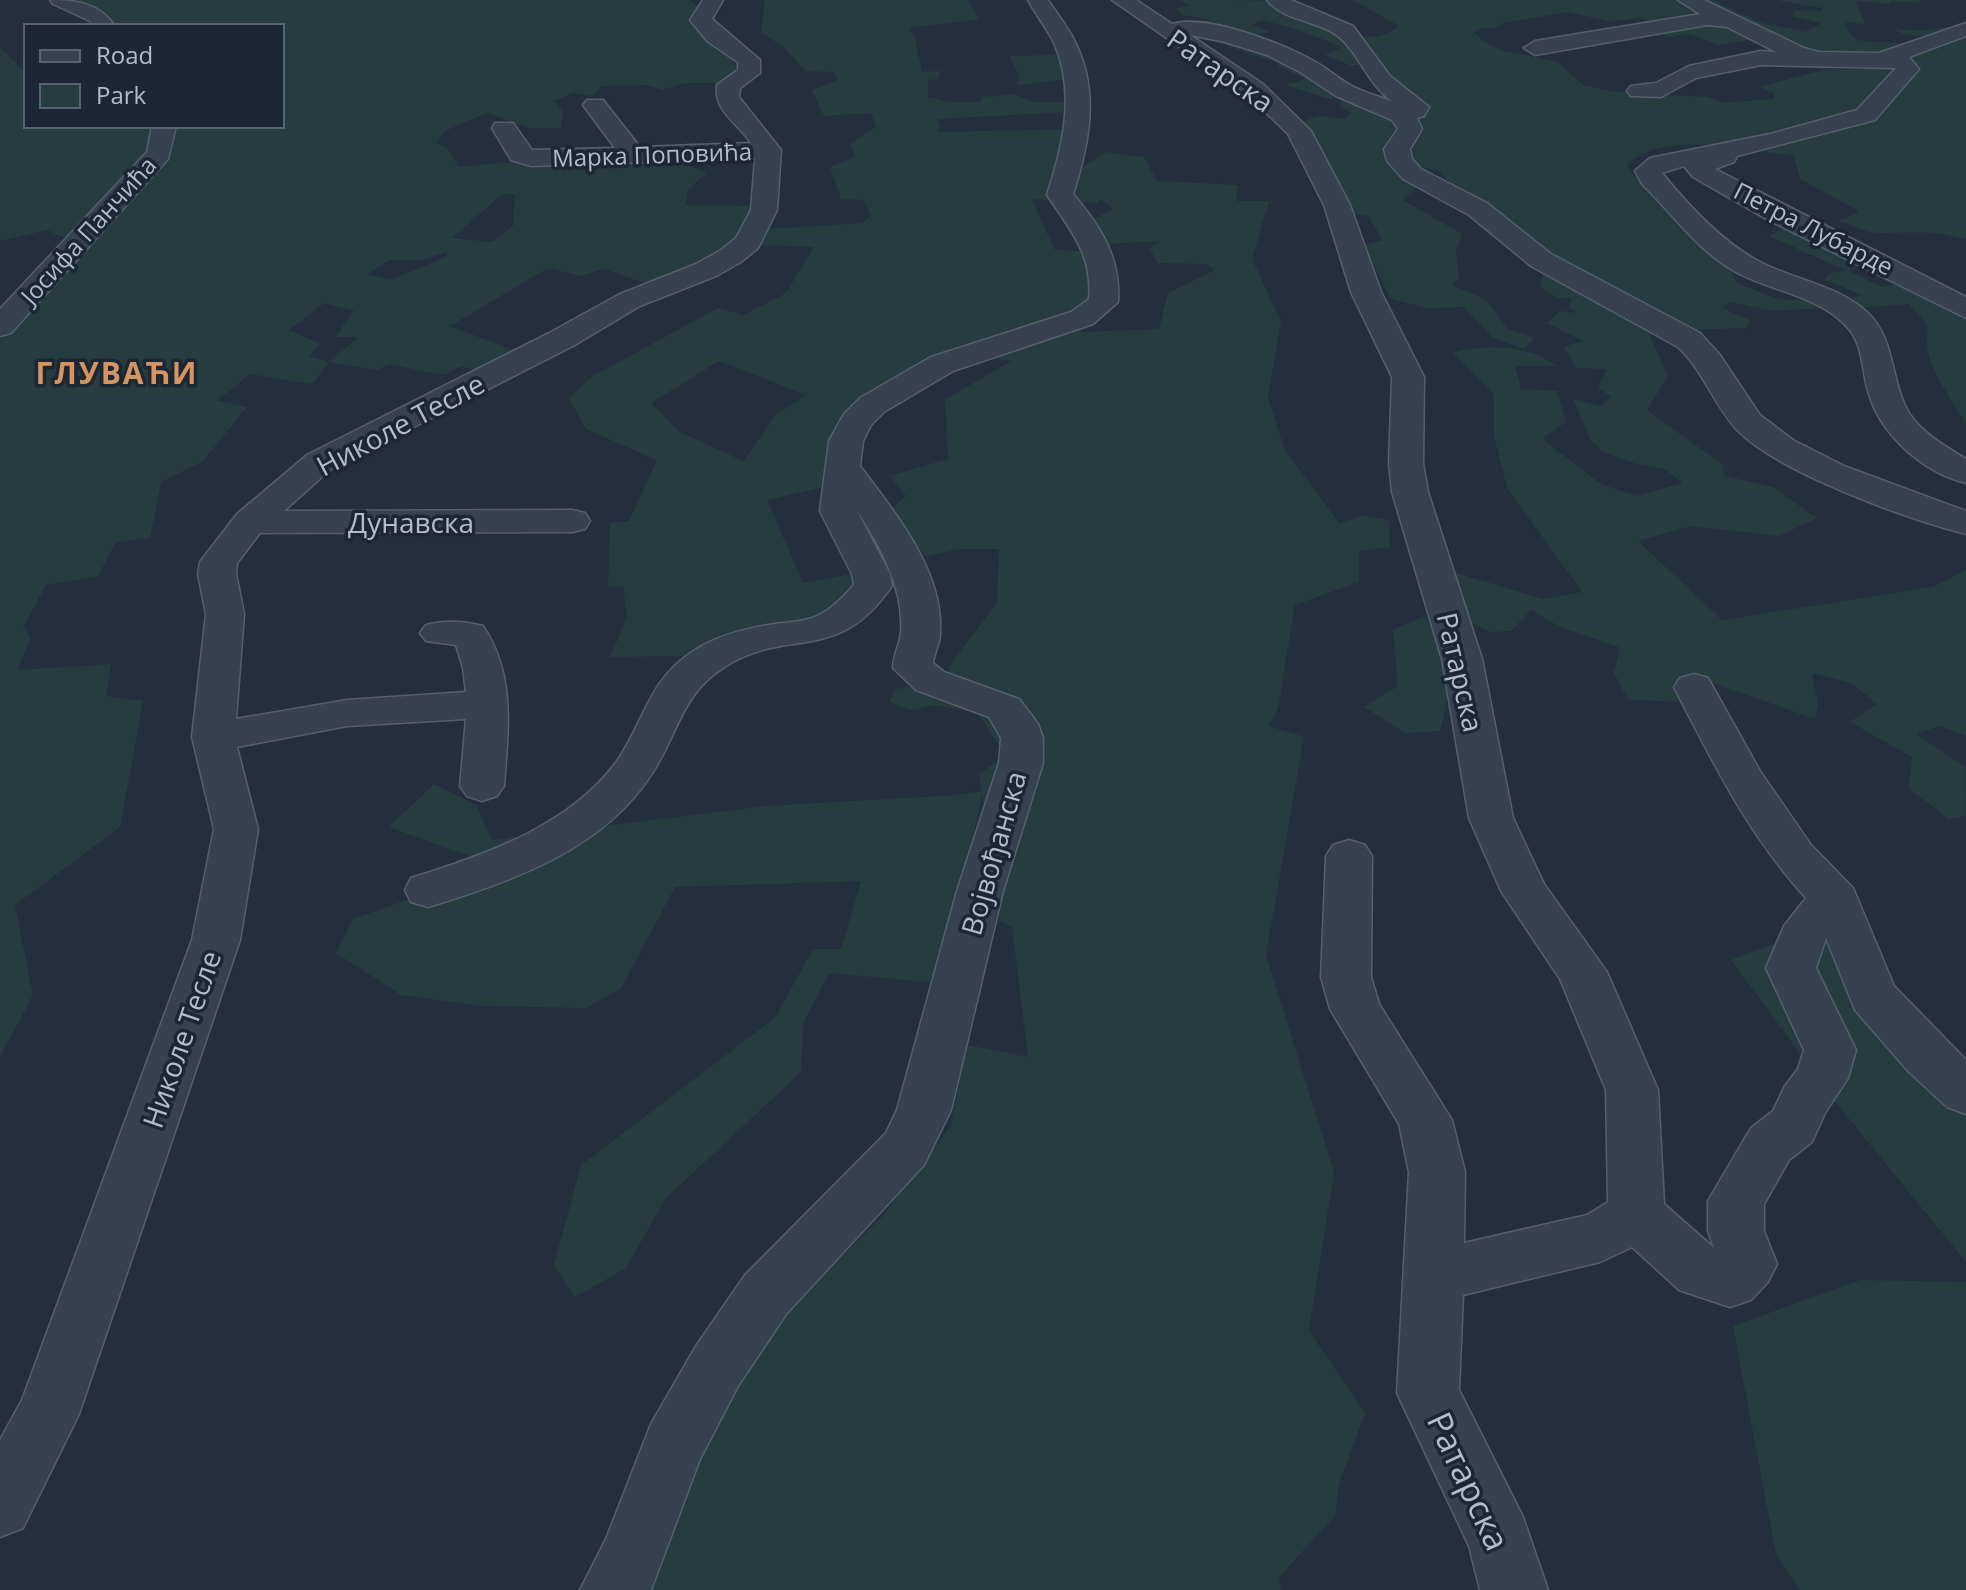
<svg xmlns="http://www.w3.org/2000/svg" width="1966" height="1590" font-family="'Open Sans',sans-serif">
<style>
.green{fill:#263c3f;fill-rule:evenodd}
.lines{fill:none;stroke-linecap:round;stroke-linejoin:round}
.minor-casing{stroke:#565f6c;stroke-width:3}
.minor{fill:#38414e;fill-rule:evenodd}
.labels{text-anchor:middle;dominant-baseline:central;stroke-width:7;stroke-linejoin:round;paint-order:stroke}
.far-street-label{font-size:24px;fill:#b4bcc9;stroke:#1d2633}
.street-label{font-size:28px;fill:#b4bcc9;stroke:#1d2633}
.far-district-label{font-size:30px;font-weight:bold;letter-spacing:2px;fill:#d59563;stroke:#1d2633}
.near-street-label{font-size:34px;fill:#b4bcc9;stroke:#1d2633}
</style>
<rect width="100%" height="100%" fill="#242f3e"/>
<path class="green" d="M 73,0 L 689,0 C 712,17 727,48 738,73 L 723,83 L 685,83 L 662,90 L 647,85 L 602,86 L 593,96 L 573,93 L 554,101 L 563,110 L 561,128 L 529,128 L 487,113 L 445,131 L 435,143 L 446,147 L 459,167 L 541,159 L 673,159 L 707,173 L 688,189 L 685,205 L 757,206 L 741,243 L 659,288 L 604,269 L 580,276 L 548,268 L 450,326 L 515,351 L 480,372 L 461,366 L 444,375 L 389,364 L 377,370 L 329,362 L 312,384 L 250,374 L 217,401 L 247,407 L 203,461 L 161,482 L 150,538 L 116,542 L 98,576 L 46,585 L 23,627 L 31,638 L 17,670 L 111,664 L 106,696 L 143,701 L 120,827 L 15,905 L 33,995 L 0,1057 L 0,327 L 68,239 L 47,230 L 0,241 L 0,47 L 26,73 L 26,126 L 282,126 L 282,26 L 117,26 L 109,18 ZM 502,194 L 515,194 L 513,226 L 492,242 L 452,238 ZM 447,252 L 446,257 L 390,280 L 368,274 L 389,260 L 420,260 ZM 324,303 L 354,311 L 335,337 L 358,337 L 329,362 L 309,356 L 320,344 L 289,330 Z
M 765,0 L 967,0 L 980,19 L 909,28 L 915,37 L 922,72 L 940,71 L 938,79 L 928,80 L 928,97 L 951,102 L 981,102 L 983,95 L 990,97 L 1013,94 L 1033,102 L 1068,102 L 1068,112 L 937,119 L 940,126 L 938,132 L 1069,129 L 1077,171 L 1106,152 L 1144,157 L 1157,181 L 1238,185 L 1236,201 L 1269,201 L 1252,259 L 1281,322 L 1268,397 L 1284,448 L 1339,523 L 1363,516 L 1389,520 L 1390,547 L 1359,551 L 1359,582 L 1295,605 L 1278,709 L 1269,726 L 1304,737 L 1266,955 L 1334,1172 L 1309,1331 L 1365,1413 L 1339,1484 L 1335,1516 L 1279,1577 L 1281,1590 L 636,1590 L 736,1360 L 884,1215 L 950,1127 L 967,1045 L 1028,1057 L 1012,927 L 996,919 L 982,794 L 964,879 L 949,984 L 829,973 L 803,1024 L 801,1072 L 665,1199 L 626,1268 L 575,1297 L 554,1265 L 581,1165 L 775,1018 L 813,949 L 841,949 L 861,881 L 675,887 L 621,988 L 587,1008 L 482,1006 L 401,995 L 336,953 L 353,919 L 415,897 L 483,861 L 389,827 L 434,784 L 476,805 L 492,840 L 767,806 L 957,795 L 982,791 L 979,774 L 1005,755 L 978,713 L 934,705 L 911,710 L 890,702 L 895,689 L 917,686 L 954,696 L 948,667 L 997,603 L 999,549 L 960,549 L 926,556 L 887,512 L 906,496 L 890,476 L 948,459 L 945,400 L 1011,361 L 979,356 L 841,421 L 828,486 L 767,500 L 803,583 L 862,572 L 856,596 L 814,620 L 682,656 L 610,657 L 627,618 L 623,586 L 608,587 L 610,523 L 629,521 L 657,460 L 586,429 L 569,398 L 593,376 L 718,308 L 744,315 L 786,293 L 814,247 L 756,245 L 766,229 L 863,223 L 871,215 L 864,200 L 841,199 L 830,167 L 855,157 L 850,144 L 876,127 L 871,113 L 824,116 L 812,90 L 837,80 L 834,72 L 805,71 L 785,48 L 761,32 ZM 1032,199 L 1096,203 L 1101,199 L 1113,209 L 1092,220 L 1106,244 L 1158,241 L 1150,248 L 1157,263 L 1207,264 L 1215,270 L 1168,293 L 1159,329 L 1082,332 L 1093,286 L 1087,252 L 1054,249 ZM 719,361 L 806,395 L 776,415 L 743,461 L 678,431 L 651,403 Z
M 1180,0 C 1203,0 1254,0 1273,1 C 1307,12 1362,57 1399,26 L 1353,0 L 1681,0 L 1717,16 L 1659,25 L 1639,17 L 1612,22 L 1568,12 L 1503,23 L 1495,29 L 1483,27 L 1474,32 L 1483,41 L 1501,50 L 1558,62 L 1583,85 L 1615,92 L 1707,97 L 1723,103 L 1773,99 L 1775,93 L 1759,87 L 1824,70 L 1875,68 L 1919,71 L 1906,54 L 1820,55 L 1777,41 L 1777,35 L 1693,0 L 1713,0 L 1762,23 L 1807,32 L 1821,23 L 1793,16 L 1795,10 L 1821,11 L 1822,8 L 1777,0 L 1919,0 L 1919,3 L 1890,1 L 1890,4 L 1856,1 L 1865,24 L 1846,22 C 1848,44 1869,42 1885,42 C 1902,43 1913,46 1929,36 L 1906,35 L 1893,29 L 1923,31 L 1947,27 L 1966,32 L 1966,239 C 1955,238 1945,233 1935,233 C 1915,232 1895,233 1877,233 C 1866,233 1850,224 1840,221 L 1859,211 L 1800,179 L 1794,156 C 1752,150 1656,129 1627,166 L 1637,180 L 1658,196 L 1725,262 L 1737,283 L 1777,299 L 1808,301 L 1824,308 L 1774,311 L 1730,302 L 1722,308 L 1750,320 L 1746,328 L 1681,330 L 1542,256 L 1464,196 L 1437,170 L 1412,165 L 1400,169 L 1415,188 L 1403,200 L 1462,234 L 1456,251 L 1459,278 L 1452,285 L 1485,299 L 1507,328 L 1534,338 L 1524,349 L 1492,337 L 1463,307 L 1427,308 L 1391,299 L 1364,245 L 1383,240 L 1368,216 L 1349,213 L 1307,137 L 1304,121 L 1319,116 L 1345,119 L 1351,113 L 1340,106 L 1342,97 L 1334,92 L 1332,100 L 1286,85 L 1305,79 L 1278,66 L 1279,64 C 1267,59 1202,38 1197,33 L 1283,57 L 1401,120 L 1379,60 L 1352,66 L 1325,55 L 1342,47 L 1296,29 L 1261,20 L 1252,25 L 1271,32 C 1248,38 1217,39 1197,22 L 1210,19 L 1183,15 L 1175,8 L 1189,6 Z
M 1709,21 L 1759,38 L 1720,45 L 1690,34 L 1671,37 L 1648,31 Z
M 1063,55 L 1070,79 L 1017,85 L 1020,77 L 1009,56 Z
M 1783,228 L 1827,238 L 1874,261 L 1848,271 L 1882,287 L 1913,281 L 1966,311 L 1966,425 C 1949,390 1921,368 1928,326 L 1909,304 L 1856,308 L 1846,301 L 1862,295 L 1825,280 L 1828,274 L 1845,270 L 1769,236 Z
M 1543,274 L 1563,276 L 1616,306 L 1649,334 L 1668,376 L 1647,410 L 1723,465 L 1725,476 L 1773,487 L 1817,518 L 1779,536 L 1691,526 L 1638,541 L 1722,620 L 1933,587 L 1966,570 L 1966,736 L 1939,726 L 1916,734 L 1965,767 L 1966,816 L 1948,819 L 1909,788 L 1912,757 L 1850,722 L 1877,704 L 1851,683 L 1812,673 L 1818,704 L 1815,719 L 1710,682 L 1688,702 L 1628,700 L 1614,673 L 1620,648 C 1590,635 1556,630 1532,609 L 1511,631 L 1490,632 L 1455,615 L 1450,571 L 1543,599 L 1582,592 L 1507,488 L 1494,436 L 1494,394 L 1452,353 C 1487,344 1527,344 1556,366 L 1515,366 L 1521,389 L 1557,391 L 1566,422 L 1543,438 L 1550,445 L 1601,484 L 1636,496 L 1683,483 L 1663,468 L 1636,464 L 1604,452 L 1591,441 L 1573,399 L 1600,406 L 1612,397 L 1598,388 L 1607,369 L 1577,368 L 1563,347 L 1583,341 L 1547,323 L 1560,311 L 1577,313 L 1569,307 L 1571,298 L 1557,298 L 1540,286 Z
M 1424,616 C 1457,648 1451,690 1440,731 L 1406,733 L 1364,707 L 1398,686 L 1393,630 Z
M 1826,924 L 1966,1078 L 1966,1262 L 1837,1104 L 1731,960 Z
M 1860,1280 L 1966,1282 L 1966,1590 L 1800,1590 L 1776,1554 L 1733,1326 Z"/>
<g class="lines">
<g class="minor-casing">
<path id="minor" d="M 50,0 C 76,0 99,3 115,26 L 93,26 L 90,21 L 53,4 Z
M 703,0 L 723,0 L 712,19 L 760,60 L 760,73 L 740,88 L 739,97 L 781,150 L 777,210 L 758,248 L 741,262 L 716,276 L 640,306 L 573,346 L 331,469 L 284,511 L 572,510 L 585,513 L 590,521 L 585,529 L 572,532 L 260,533 L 237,563 L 236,574 L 244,614 L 236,719 L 347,700 L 466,692 L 463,668 L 456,645 L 426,641 L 420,633 L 426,625 C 445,620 464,621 483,626 C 516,675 508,730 504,786 L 497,796 L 482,801 L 467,796 L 460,786 L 466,719 L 347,726 L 237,747 L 258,829 L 240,940 L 79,1414 L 23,1528 L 0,1537 L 0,1440 L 22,1400 L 192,940 L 214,829 L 192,737 L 206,614 L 198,574 L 200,562 L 237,514 L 307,455 L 551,332 L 620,294 L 696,264 L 721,250 L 736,238 L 751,210 L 755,158 L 531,166 L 511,160 L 492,128 L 495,123 L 513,123 L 532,150 L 615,148 L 583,105 L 587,100 L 603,100 L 640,147 L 751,143 C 738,123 713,111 717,85 L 738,70 L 738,62 L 707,41 L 690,20 Z
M 1028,0 L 1048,0 C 1057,14 1068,27 1075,42 C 1100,91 1089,145 1073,194 C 1101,227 1121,258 1118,302 L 1093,324 L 953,371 L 884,412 L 871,425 L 863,441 L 860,466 C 895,513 944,571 940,633 C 940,644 934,653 933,663 L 944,672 L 1019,699 L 1038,724 L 1043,738 L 1043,763 L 1003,891 L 951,1110 L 924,1165 L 787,1313 L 738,1386 L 700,1459 L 651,1590 L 580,1590 L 606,1539 L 651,1424 L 696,1346 L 745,1275 L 886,1133 L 897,1110 L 957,891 L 999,763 L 1001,738 L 989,717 L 916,690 L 893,668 C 893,655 900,645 901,632 C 904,588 880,545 856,509 L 890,574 L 892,586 C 836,667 788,625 723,668 C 682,694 678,733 653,772 C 605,849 511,882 428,907 L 411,902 L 405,890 L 411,878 C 485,855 573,825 619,758 C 646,717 649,679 695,650 C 719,635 747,628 775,624 C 789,622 804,622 817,616 C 832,609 843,597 854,585 L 852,574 L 820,511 L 829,441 L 844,414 L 860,398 L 931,357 L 1071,312 L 1089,299 C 1093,255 1070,229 1047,195 C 1063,146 1076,92 1054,43 C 1047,28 1036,15 1028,0 Z
M 1112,0 L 1136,0 L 1172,24 C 1206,14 1279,42 1310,59 C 1325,66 1337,78 1352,86 C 1365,93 1379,96 1393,102 C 1366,83 1359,51 1335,34 C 1314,20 1282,20 1267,0 L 1291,0 L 1353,26 L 1390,76 L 1429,107 L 1424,116 L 1417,118 L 1422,129 L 1410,149 L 1412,159 L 1421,169 L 1487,203 L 1551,254 L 1700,333 L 1720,355 L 1760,415 L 1793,440 L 1844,466 L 1966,511 L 1966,534 C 1907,519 1780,473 1738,431 C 1714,406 1704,371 1678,347 L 1531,266 L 1469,215 L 1403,179 L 1387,161 L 1384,149 L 1398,129 L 1392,120 L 1336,96 L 1300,72 L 1267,55 L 1225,42 L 1190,35 L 1263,84 L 1311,131 L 1350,205 L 1381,292 L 1424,377 L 1423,463 L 1428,492 L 1482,659 L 1513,818 L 1544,884 L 1607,972 L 1658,1090 L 1664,1204 L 1714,1248 L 1708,1231 L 1708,1201 L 1751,1128 L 1773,1111 L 1785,1086 L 1798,1069 L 1804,1050 L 1766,968 L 1784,926 L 1806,898 C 1749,836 1712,761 1674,687 L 1680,678 L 1694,674 L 1708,678 L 1760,771 L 1811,845 L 1853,888 L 1894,986 L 1966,1060 L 1966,1114 L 1947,1107 L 1908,1071 L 1855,1010 L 1826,938 L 1816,968 L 1856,1050 L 1848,1078 L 1825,1113 L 1812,1142 L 1789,1160 L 1764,1204 L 1764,1231 L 1777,1264 L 1768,1282 L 1751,1300 L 1730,1307 L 1679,1290 L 1632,1247 L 1600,1262 L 1463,1295 L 1459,1390 L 1523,1517 L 1548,1590 L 1480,1590 L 1469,1546 L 1397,1393 L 1409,1172 L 1399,1124 L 1330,1009 L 1321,977 L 1326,856 L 1333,845 L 1349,840 L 1365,845 L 1372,856 L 1371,977 L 1379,1004 L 1452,1120 L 1465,1172 L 1464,1243 L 1587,1215 L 1608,1202 L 1606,1090 L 1560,979 L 1501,891 L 1469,818 L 1442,659 L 1392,492 L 1389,463 L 1392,377 L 1351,292 L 1324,205 L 1288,134 L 1247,94 Z
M 1678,0 L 1704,0 L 1804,48 L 1819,52 L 1879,53 L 1966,23 L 1966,36 L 1909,57 L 1919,69 L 1875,120 L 1737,156 L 1734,162 L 1715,169 L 1966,297 L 1966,318 L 1768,220 L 1693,177 L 1684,166 L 1662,173 C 1688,205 1724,244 1762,263 C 1796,280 1838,286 1867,312 C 1896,339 1890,381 1909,413 C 1922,433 1946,447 1966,459 L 1966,483 C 1924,473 1879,434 1868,391 C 1862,371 1863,344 1848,328 C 1819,294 1765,291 1729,268 C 1695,247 1670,211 1642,184 L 1635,171 L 1650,158 L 1770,134 L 1857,110 L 1896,68 L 1761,65 L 1696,78 L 1661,97 L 1631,96 L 1627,91 L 1631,86 L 1656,83 L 1689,66 L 1761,51 L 1776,52 L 1727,27 L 1707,25 L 1535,55 L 1524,48 L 1535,41 L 1700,14 Z
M 152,126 L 176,126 L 168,159 L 11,333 L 0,336 L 0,309 L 147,152 Z"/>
</g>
<use href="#minor" class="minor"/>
</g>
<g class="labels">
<g class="far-street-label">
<text transform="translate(652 154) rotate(-2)">Марка Поповића</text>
<text transform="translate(1814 228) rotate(27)">Петра Лубарде</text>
<text transform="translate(88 230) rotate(-48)">Јосифа Панчића</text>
</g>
<g class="street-label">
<text transform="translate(1221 70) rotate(35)">Ратарска</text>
<text transform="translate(400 424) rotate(-28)">Николе Тесле</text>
<text x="411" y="522">Дунавска</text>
<text transform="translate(1461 672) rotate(77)">Ратарска</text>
<text transform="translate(993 853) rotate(-74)">Војвођанска</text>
<text transform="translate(181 1039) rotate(-71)">Николе Тесле</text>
</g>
<g class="far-district-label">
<text x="117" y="372">ГЛУВАЋИ</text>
</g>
<g class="near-street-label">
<text transform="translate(1469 1481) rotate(65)">Ратарска</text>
</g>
</g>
<rect x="24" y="24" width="260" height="104" fill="#1d2633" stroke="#59626f" stroke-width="2"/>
<rect x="40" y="50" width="40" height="12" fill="#38414e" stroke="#59626f" stroke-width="2"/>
<text x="96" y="64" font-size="24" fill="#b4bcc9">Road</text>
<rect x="40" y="84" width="40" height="24" fill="#263c3f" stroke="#59626f" stroke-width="2"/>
<text x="96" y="104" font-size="24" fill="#b4bcc9">Park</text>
</svg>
